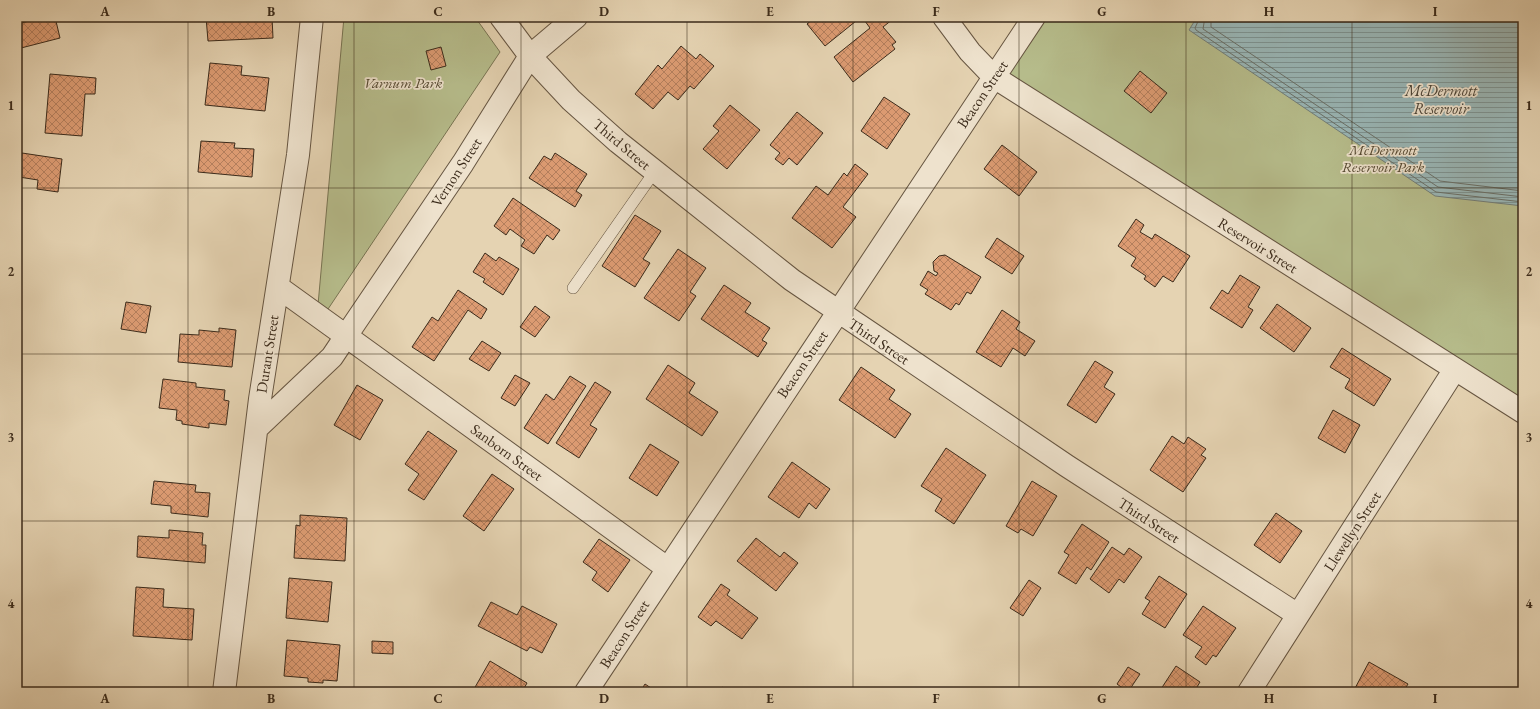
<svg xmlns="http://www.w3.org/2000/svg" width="1540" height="709" font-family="'EB Garamond',serif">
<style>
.green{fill:#b6bc8b;stroke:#787453}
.water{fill:url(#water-rules);stroke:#737e78}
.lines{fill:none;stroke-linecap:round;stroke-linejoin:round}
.shore{stroke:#6a7068;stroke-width:1}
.building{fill:url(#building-cross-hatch);stroke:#3b2b1b}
.service-casing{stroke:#665541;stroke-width:12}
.minor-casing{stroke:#665541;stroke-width:24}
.service{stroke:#eee2cd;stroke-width:11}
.minor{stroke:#eee2cd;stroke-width:22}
.grid{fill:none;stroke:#3b2b1b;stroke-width:1;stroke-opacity:0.55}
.labels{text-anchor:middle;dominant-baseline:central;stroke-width:3.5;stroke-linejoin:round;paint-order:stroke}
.park-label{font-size:15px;font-style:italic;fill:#544831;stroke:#eee2cd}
.street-label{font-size:15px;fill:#3b2b1b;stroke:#eee2cd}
.water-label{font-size:16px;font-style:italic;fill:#4e473a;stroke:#eee2cd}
.neatline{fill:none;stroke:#3b2b1b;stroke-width:1.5}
.grid-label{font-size:13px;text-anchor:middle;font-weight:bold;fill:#3b2b1b}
</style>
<defs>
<pattern id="water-rules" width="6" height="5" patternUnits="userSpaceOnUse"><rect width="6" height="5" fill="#99b6b6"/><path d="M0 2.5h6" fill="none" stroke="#7e9493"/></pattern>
<pattern id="building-cross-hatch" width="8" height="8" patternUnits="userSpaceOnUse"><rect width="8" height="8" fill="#dc9b72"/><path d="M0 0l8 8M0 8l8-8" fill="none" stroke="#b47f5d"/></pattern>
</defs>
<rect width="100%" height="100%" fill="#e5d3b2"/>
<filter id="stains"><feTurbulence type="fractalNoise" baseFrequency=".005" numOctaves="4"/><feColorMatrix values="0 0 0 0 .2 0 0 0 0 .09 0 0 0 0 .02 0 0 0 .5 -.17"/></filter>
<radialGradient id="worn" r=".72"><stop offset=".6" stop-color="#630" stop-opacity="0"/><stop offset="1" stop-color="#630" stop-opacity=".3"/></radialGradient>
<path class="green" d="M 344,17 L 475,17 L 500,52 L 316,327 Z
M 1033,17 L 1523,17 L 1523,412 L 994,77 Z"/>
<path class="water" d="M 1197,17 L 1523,17 L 1523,206 L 1435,196 L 1189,30 Z"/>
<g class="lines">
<path class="shore" d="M 1200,17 L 1195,28 L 1196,30 L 1436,192 L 1523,202
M 1205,17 L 1203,29 L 1438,187 L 1523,197
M 1211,17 L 1211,27 L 1440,181 L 1523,191"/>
</g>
<path class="building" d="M 46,17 L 55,17 L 60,38 L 21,48 L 17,24 Z
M 206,17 L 272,17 L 273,38 L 208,41 Z
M 815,17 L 861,17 L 825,46 L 807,24 Z
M 862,17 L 891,17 L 893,19 L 883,27 L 896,42 L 892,45 L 895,49 L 853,82 L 834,57 L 870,28 Z
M 681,46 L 696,59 L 700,54 L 714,66 L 694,89 L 690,86 L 678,100 L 668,92 L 653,109 L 635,94 L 658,65 L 662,69 Z
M 441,47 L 446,66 L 431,70 L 426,51 Z
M 210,63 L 242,66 L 241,75 L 269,78 L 265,111 L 205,105 Z
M 1140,71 L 1167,93 L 1151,113 L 1124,91 Z
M 50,74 L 96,78 L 95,94 L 85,94 L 82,136 L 45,133 Z
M 884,97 L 910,114 L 887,149 L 861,131 Z
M 730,105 L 760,130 L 727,169 L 703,149 L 719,131 L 713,126 Z
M 797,112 L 823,133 L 797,165 L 789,158 L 783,165 L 775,159 L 780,153 L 770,145 Z
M 201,141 L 235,143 L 234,148 L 254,149 L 252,177 L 198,172 Z
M 1002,145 L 1037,172 L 1019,196 L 984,169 Z
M 22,153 L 62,159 L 58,192 L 37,189 L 38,180 L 19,177 Z
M 555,153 L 587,174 L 576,191 L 582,195 L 575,207 L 529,178 L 544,156 L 551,160 Z
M 855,164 L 868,174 L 843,207 L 856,217 L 832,248 L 792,218 L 816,186 L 828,195 L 844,173 L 847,176 Z
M 513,198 L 560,230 L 553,240 L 547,235 L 534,254 L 521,246 L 525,240 L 510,229 L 506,235 L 494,226 Z
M 635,215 L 661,231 L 643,259 L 650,263 L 635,287 L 602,266 Z
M 1136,219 L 1144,225 L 1140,232 L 1152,239 L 1155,234 L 1190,256 L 1173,282 L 1163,276 L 1155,287 L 1144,279 L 1146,276 L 1131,266 L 1136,258 L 1118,246 Z
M 997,238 L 1024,256 L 1012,274 L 985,257 Z
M 678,249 L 706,268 L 690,292 L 696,296 L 679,321 L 644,298 Z
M 485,253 L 496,261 L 499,257 L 519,269 L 503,295 L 483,282 L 485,279 L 473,272 Z
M 945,255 L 981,277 L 971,294 L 967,292 L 959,305 L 956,303 L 951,310 L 925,294 L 928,290 L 920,285 L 928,271 L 936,276 L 938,273 L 934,271 L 933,262 L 939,256 Z
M 1240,275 L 1260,287 L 1248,307 L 1253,310 L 1242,328 L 1210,308 L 1222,290 L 1228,294 Z
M 724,285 L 751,303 L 745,312 L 770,328 L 762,340 L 767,343 L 758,357 L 701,319 Z
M 458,290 L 487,309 L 481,319 L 468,310 L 434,361 L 412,347 L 432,317 L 438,321 Z
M 126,302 L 151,306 L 146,333 L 121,329 Z
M 1277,304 L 1311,328 L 1294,352 L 1260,328 Z
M 535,306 L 550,317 L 535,337 L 520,327 Z
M 1002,310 L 1020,322 L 1016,329 L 1035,341 L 1025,356 L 1013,348 L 1001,367 L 976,352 Z
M 219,328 L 236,330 L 232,367 L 178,362 L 180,334 L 199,335 L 199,330 L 219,332 Z
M 482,341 L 501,353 L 489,371 L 469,359 Z
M 1342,348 L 1391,379 L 1374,406 L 1345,388 L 1350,379 L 1330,367 Z
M 1095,361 L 1113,372 L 1104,387 L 1115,394 L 1096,423 L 1067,405 Z
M 668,365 L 695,383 L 689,393 L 718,412 L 702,436 L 646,399 Z
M 861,367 L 895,390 L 889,399 L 911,414 L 895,438 L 839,400 Z
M 515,375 L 530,383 L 515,406 L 501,398 Z
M 570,376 L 586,386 L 548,444 L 524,428 L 546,394 L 554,400 Z
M 163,379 L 196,383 L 196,387 L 225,390 L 224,400 L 229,401 L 226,425 L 209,423 L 209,428 L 182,424 L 182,421 L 176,420 L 177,410 L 159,408 Z
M 595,382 L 611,392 L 590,425 L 597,429 L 579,458 L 556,443 Z
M 357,385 L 383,400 L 360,440 L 334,425 Z
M 1333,410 L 1360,425 L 1345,453 L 1318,438 Z
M 428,431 L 457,451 L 424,500 L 408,490 L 419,474 L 405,464 Z
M 1172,436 L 1184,444 L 1188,437 L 1206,449 L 1201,455 L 1206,458 L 1183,492 L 1150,470 Z
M 650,444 L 679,462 L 657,496 L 629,478 Z
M 946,448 L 986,475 L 954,524 L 935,511 L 942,499 L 921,486 Z
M 792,462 L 830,489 L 816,509 L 809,503 L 799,518 L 768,497 Z
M 492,474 L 514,489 L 484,531 L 463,516 Z
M 154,481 L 196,485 L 195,492 L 210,493 L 208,517 L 171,513 L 171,506 L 151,504 Z
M 1032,481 L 1057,496 L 1033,536 L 1021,529 L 1018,533 L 1006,526 Z
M 1276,513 L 1302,531 L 1280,563 L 1254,545 Z
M 300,515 L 347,518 L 345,561 L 294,558 L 296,525 L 300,526 Z
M 1082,524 L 1109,542 L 1091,570 L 1087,567 L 1076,584 L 1058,573 L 1069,555 L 1064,552 Z
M 169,530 L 203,533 L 202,545 L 206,545 L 205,563 L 137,557 L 138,536 L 169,538 Z
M 756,538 L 780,557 L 784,552 L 798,563 L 776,591 L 737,561 Z
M 599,539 L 630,560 L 608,592 L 592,580 L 597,572 L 583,562 Z
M 1112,547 L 1124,555 L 1129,548 L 1142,557 L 1124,583 L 1119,579 L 1109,593 L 1090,579 Z
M 1159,576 L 1187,594 L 1165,628 L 1142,614 L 1150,601 L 1145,598 Z
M 289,578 L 332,582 L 328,622 L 286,618 Z
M 1029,580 L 1041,588 L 1023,616 L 1010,608 Z
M 721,584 L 730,590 L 727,595 L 758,618 L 742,639 L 716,621 L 711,626 L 698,617 Z
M 136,587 L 164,589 L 163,607 L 194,609 L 192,640 L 133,636 Z
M 491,602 L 517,615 L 522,606 L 557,624 L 542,653 L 530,647 L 527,651 L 478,626 Z
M 1203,606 L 1236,628 L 1216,657 L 1213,655 L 1206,665 L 1195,657 L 1202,647 L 1183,635 Z
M 287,640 L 340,645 L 337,681 L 323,680 L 323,683 L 308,682 L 308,678 L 284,676 Z
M 372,641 L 393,642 L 393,654 L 372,653 Z
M 490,661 L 527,683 L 522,692 L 480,692 L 474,689 Z
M 1369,662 L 1408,684 L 1403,692 L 1353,692 Z
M 1176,666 L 1200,682 L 1194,692 L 1159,692 Z
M 1128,667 L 1140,674 L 1128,692 L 1117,684 Z
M 645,684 L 657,692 L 640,692 Z
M 722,687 L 729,692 L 718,692 Z"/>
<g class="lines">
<g class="service-casing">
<path id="service" d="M 573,288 L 655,171"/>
</g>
<g class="minor-casing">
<path id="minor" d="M 501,17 L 530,56 L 571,100 L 618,142 L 792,280 L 1067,466 L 1298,615
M 944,17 L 970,52 L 994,77 L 1523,412
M 278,287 L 346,336 L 463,163 L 530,56 L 576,17
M 257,428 L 332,357 L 346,336 L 667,568
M 224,692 L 260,399 L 298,155 L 312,17
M 586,692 L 1034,17
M 1249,692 L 1455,369"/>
</g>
<use href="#service" class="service"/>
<use href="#minor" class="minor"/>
</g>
<path class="grid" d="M 188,17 L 188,692M 354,17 L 354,692M 521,17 L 521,692M 687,17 L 687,692M 853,17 L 853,692M 1019,17 L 1019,692M 1186,17 L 1186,692M 1352,17 L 1352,692M 17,188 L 1523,188M 17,354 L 1523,354M 17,521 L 1523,521"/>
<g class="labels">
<g class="park-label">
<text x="403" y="82">Varnum Park</text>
<text x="1383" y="149">McDermott<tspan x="1383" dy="17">Reservoir Park</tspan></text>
</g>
<g class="street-label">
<text transform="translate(982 94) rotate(-56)">Beacon Street</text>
<text transform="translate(622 144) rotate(40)">Third Street</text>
<text transform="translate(456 172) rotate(-57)">Vernon Street</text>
<text transform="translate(1258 245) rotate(32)">Reservoir Street</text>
<text transform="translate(879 341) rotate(34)">Third Street</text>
<text transform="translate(267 354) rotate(-81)">Durant Street</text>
<text transform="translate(802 364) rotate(-56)">Beacon Street</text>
<text transform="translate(507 452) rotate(36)">Sanborn Street</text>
<text transform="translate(1149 520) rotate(33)">Third Street</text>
<text transform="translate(1352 531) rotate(-57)">Llewellyn Street</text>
<text transform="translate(624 634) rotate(-57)">Beacon Street</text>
</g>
<g class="water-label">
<text x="1441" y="90">McDermott<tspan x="1441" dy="18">Reservoir</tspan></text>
</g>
</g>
<rect width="1540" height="709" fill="none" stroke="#e5d3b2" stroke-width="44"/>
<rect x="22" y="22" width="1496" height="665" class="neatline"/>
<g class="grid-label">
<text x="105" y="16">A</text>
<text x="271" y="16">B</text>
<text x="438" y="16">C</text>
<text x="604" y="16">D</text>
<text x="770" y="16">E</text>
<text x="936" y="16">F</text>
<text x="1102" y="16">G</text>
<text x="1269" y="16">H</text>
<text x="1435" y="16">I</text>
<text x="11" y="110">1</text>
<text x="1529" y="110">1</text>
<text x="11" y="276">2</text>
<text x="1529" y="276">2</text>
<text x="11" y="442">3</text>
<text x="1529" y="442">3</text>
<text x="11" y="608">4</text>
<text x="1529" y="608">4</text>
<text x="105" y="703">A</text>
<text x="271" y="703">B</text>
<text x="438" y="703">C</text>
<text x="604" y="703">D</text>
<text x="770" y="703">E</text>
<text x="936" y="703">F</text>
<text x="1102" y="703">G</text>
<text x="1269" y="703">H</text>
<text x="1435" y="703">I</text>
</g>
<rect width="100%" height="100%" filter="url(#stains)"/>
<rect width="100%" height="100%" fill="url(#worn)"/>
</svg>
